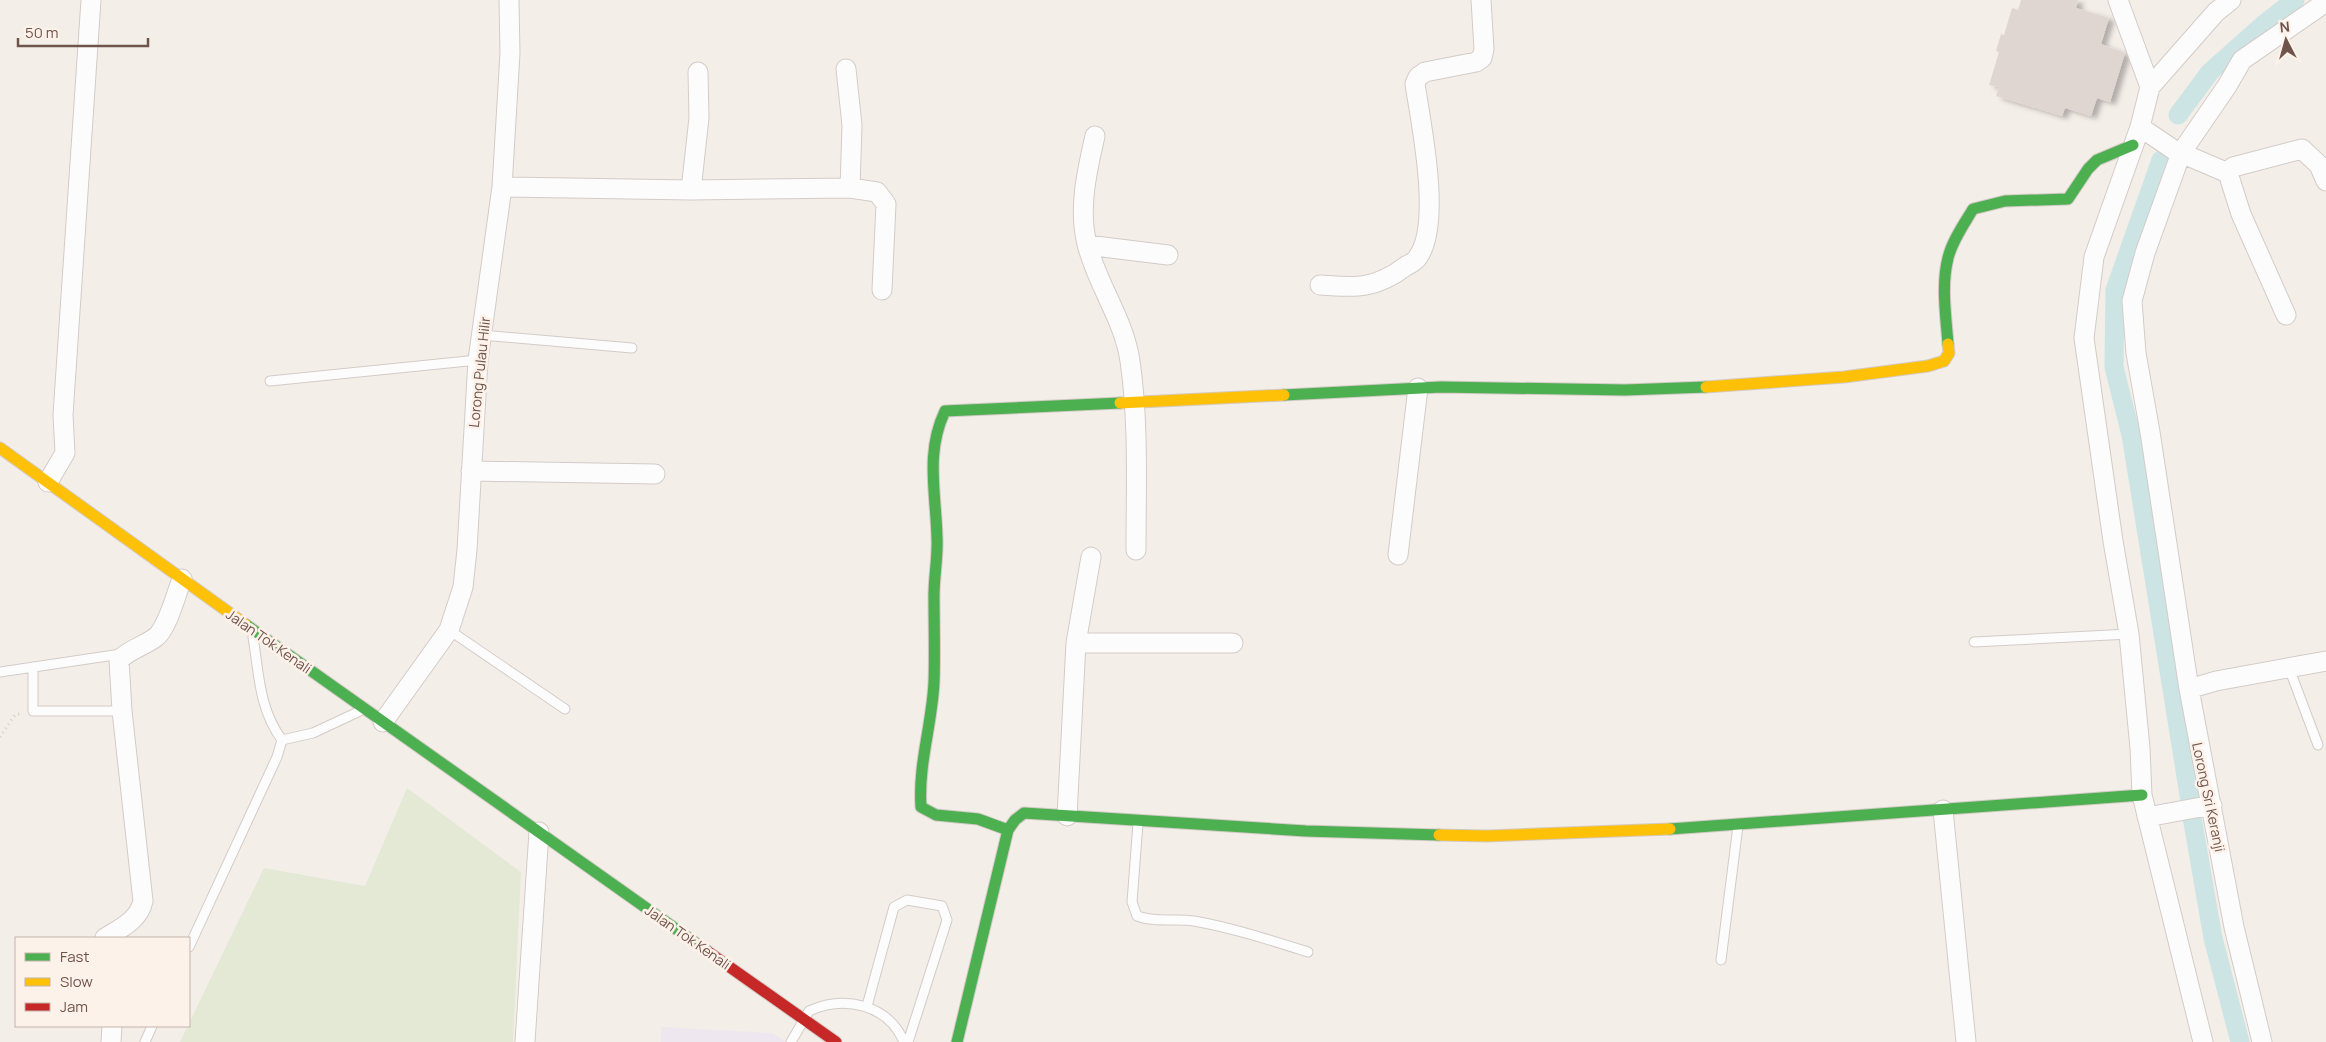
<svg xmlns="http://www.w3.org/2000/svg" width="2326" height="1042" font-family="Manrope,sans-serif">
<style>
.education{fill:#efe7f0}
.green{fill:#e4e9d5}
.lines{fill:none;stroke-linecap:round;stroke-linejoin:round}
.canal{stroke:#cce4e3;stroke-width:19}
.building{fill:#e0d6d1;filter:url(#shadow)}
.lane-casing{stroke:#d3cbc7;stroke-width:11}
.street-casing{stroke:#d3cbc7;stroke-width:21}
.fast-casing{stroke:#d3cac6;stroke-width:13}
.slow-casing{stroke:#d3cac6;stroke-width:13}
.jam-casing{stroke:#d3cac6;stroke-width:13}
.path{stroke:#d6cdca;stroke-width:3;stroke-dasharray:1 4;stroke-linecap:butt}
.lane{stroke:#fdfcfc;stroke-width:9}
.street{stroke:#fdfcfc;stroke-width:19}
.fast{stroke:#4caf50;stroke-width:11}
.slow{stroke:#ffc107;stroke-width:11}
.jam{stroke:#c62828;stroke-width:11}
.labels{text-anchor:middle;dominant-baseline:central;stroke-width:5;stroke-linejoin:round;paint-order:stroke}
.street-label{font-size:14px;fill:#6f544c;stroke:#fdf2e9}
</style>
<defs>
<filter id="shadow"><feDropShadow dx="5.5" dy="3" stdDeviation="2.5" flood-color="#0004"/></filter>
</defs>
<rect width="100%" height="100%" fill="#f4eee9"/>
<path class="education" d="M 661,1027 L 773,1033 L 786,1042 L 661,1042 Z"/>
<path class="green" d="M 407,788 L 521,872 L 513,1042 L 180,1042 L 264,868 L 365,886 Z"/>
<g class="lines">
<path class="canal" d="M 2178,115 L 2210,72 L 2264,24 L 2295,0
M 2161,160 L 2115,290 L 2114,367 L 2131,435 L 2190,801
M 2192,817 L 2213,938 L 2240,1042"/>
</g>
<path class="building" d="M 2021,0 L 2078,0 L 2076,8 L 2109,18 L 2101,44 L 2125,53 L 2110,102 L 2097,98 L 2091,116 L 2065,108 L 2062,116 L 1996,96 L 1999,87 L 1989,85 L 1999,52 L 1996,51 L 2001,34 L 2004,35 L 2012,8 L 2018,10 Z"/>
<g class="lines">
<g class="lane-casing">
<path id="lane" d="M 482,335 L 632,348
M 270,381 L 478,360
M 449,630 L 565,709
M 253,637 C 259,674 259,709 282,740
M 1974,642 L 2129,634
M 33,667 L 33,711 L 122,711
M 2289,668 L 2318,745
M 0,672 L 121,654
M 282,740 L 313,733 L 360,711
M 1138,823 L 1132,902 L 1137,916 C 1155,923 1176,918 1194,921 C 1233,928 1270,940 1308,952
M 189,947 L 277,757 L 282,740
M 1721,960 L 1738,826
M 867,1006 L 894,907 L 907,900 L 942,906 L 947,920 L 908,1042
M 145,1042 L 152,1026
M 791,1042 L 809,1011 C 844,995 888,1004 904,1042"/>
</g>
<g class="street-casing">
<path id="street" d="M 2118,0 L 2150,87
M 2140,127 L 2174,150 L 2228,173 L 2233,167 L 2302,149 L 2319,165 L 2326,181
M 1095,136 C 1087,171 1078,209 1087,244 C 1097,285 1124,319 1130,361 C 1139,423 1136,488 1136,550
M 2228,173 L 2241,214 L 2286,315
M 502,187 L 691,190 L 850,188 L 852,125 L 846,69
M 850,188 L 877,192 L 886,204 L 882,290
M 691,190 L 699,118 L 698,72
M 1087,245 L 1168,255
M 1320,285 C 1356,288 1376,289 1406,266 C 1410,264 1416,261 1418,257 C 1442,223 1421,124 1415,84 L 1418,77 L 1425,72 L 1476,62 L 1482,58 L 1484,49 L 1481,0
M 471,471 L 655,474
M 48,482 L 65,453 L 63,415 L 91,0
M 1398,555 L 1418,388
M 1076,643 L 1233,643
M 2189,689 L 2150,432 L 2136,353 L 2132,301 L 2145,253 L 2181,153 L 2227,86 L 2242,60 L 2326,2
M 383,722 L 449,630 L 463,587 L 467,550 L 478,360 L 502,187 L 510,53 L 509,0
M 1943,810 L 1966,1042
M 1067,816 L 1076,643 L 1091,557
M 2147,817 L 2212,805
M 105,938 C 121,928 139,920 143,901 L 122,711 L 119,660 C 130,649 144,646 156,637 C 168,627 176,594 182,579
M 111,1042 L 112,1026
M 525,1042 L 539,832
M 2203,1042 L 2142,795 L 2140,748 L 2129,634 L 2113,541 L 2084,338 L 2094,257 L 2140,127 L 2150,87 L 2216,12 L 2231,0
M 2262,1042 L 2234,927 L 2189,689 L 2216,681 L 2326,661"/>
</g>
<g class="fast-casing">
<path id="fast" d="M 1948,344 C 1946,317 1941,285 1948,258 C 1952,241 1964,224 1973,209 L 2005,201 L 2068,199 L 2088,169 L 2097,160 L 2133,145
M 1284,395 L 1441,387 L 1625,390 L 1706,387
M 245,624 L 707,951
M 1670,829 L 2142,795
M 1008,830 L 978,819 L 936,815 L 921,807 C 918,764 932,725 934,682 C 935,653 934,624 934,595 C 934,576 938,557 937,538 C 936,493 925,453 945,411 L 1120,403
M 957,1042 L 1008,830 L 1015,820 L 1024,813 L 1306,831 L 1439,835"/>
</g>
<g class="slow-casing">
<path id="slow" d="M 1706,387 L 1844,377 L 1928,366 L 1944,361 L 1949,353 L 1948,344
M 1120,403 L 1284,395
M 0,448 L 245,624
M 1439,835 L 1487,836 L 1670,829"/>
</g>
<g class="jam-casing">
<path id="jam" d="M 707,951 L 836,1042"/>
</g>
<path class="path" d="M 0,737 L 15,715 L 23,713"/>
<use href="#lane" class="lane"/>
<use href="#street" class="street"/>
<use href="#fast" class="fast"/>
<use href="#slow" class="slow"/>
<use href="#jam" class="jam"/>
</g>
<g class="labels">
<g class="street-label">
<text transform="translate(479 372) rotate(-84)">Lorong Pulau Hilir</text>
<text transform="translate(269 641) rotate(35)">Jalan Tok Kenali</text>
<text transform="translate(2209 797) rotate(78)">Lorong Sri Keranji</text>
<text transform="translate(688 937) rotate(35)">Jalan Tok Kenali</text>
</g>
</g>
<rect x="15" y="937" width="175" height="90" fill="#fdf2e9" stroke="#c4b3aa"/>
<rect x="25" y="953" width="25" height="8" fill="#4caf50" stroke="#c4b3aa"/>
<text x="60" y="962" font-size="15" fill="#6f544c">Fast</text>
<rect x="25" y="978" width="25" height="8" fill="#ffc107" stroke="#c4b3aa"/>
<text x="60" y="987" font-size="15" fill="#6f544c">Slow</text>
<rect x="25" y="1003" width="25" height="8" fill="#c62828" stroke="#c4b3aa"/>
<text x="60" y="1012" font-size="15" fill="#6f544c">Jam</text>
<g transform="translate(2286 40) rotate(354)" stroke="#fdf2e9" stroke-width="4" paint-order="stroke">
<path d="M0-4L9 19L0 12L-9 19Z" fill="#6f544c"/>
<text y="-8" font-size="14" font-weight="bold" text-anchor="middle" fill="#6f544c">N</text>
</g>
<path d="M18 38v8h130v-8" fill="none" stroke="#6f544c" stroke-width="2.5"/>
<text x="25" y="38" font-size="15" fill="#6f544c" stroke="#fdf2e9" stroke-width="4" paint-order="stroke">50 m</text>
</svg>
